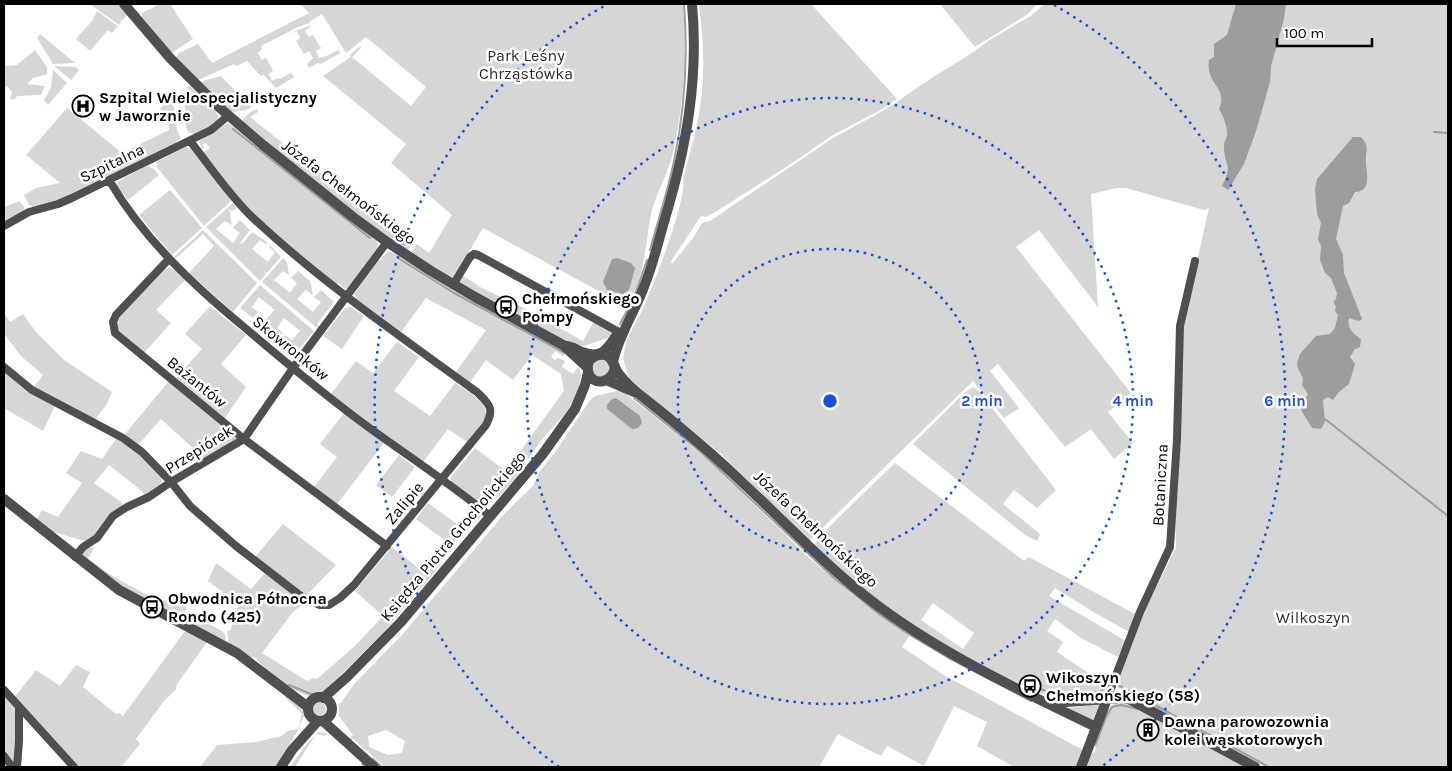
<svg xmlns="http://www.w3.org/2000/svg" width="1452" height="771" font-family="Karla,sans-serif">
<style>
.green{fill:#d6d6d6;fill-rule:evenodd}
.water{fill:#9d9d9d}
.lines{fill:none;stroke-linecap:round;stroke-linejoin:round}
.stream{stroke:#9d9d9d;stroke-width:2}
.minor{stroke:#4f4f4f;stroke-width:8}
.tertiary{stroke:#4f4f4f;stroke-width:10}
.ring{fill:none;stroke:#1d4ed8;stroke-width:2.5;stroke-dasharray:2.5 5}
.labels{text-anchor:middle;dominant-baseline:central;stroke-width:5;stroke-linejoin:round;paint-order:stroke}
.park-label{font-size:16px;fill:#2d2d2d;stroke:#fff}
.poi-label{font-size:16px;font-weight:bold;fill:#000;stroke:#fff;text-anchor:start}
.street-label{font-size:16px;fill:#000;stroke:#fff}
.centre{fill:#1d4ed8;stroke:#fff;stroke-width:2.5}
.ring-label{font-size:15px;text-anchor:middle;font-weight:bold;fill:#1d4ed8;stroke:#fff;stroke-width:5;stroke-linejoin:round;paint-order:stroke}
</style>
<rect width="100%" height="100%" fill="#fff"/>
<path class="green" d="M 92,4 L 118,4 L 127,15 L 122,21 L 120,20 L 121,22 L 119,25 L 91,5 Z
M 160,4 L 170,4 L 193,39 L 173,52 L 171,52 L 142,17 L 142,13 Z
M 300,4 L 683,4 C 687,53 684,104 673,153 C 668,174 656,193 651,214 C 646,242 644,283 626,306 L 483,228 L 454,277 L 449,278 L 411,253 L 417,244 L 429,253 L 452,215 L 391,163 L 406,144 L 323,76 L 351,57 L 350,55 L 360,46 L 361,48 L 352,57 L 411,106 L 426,87 L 366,37 L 346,53 L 322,14 L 309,22 L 309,23 L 296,28 L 261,46 L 262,49 L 258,53 L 262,60 L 266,58 L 273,71 L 269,74 L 272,81 L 278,78 L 280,79 L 291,73 L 294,77 L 276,88 L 264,75 L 261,76 L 247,61 L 236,66 L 234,64 L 198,80 L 176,57 L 179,53 L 198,44 L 212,63 L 309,13 Z
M 699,4 L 811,4 L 897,99 L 877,112 L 831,136 L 800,158 L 717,211 L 706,217 L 701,216 L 671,261 L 672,264 L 694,237 L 702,223 L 710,221 L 833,138 L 888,108 L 930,79 L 972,53 L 988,41 L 1032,15 L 1044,4 L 1257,4 L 1267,81 L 1277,4 L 1448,4 L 1448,767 L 1264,767 L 1118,688 L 1117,681 L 1146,607 L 1176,548 L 1175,511 L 1182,327 L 1209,208 L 1204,210 L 1126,188 L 1117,188 L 1091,194 L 1098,307 L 1039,230 L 1016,247 L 1131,393 L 1108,412 L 1133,443 L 1114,459 L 1091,429 L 1065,447 L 998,364 L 990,371 L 1019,408 L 1004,418 L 973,381 L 809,541 L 721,454 L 629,379 C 628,372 622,362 624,353 C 626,338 635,324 642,311 C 652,289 688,198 683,178 C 690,153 698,126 701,100 C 705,67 703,36 699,4 ZM 1361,138 C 1369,146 1367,152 1366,162 L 1323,172 ZM 1350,331 L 1361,339 L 1320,386 L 1325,422 L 1312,428 L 1302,412 L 1308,395 L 1302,385 L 1303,378 Z
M 940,4 L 1037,4 L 1028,14 L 975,47 Z
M 97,11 L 118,26 L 112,33 L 108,30 L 90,51 L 76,39 L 92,21 Z
M 309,26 L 310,27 L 305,31 L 309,37 L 313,35 L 321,48 L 316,51 L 319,58 L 327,56 L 338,50 L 340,53 L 321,64 L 318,63 L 309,68 L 307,64 L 313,58 L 309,51 L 304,54 L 296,41 L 300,38 L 297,31 L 293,33 L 293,32 Z
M 40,34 L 75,63 L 53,64 L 37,38 Z
M 35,50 L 47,67 L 47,74 L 33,78 L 27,84 L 45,86 L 41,95 L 17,96 L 15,99 L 10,99 L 12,92 L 7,86 L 4,88 L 4,64 L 7,66 L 17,65 Z
M 54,66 L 75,67 L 79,70 L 71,80 Z
M 53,70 L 67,83 L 48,105 L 44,100 L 51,88 Z
M 221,76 L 251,107 L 260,102 L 260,103 L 244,111 L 243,110 L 234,112 L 230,111 L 201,83 L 203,81 Z
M 188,86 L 190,86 L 215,110 L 218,116 L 217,120 L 211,124 L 212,126 L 194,134 L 188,132 L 186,127 L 184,95 Z
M 168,97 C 180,111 171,121 181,138 L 176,142 L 177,144 L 59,201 L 33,207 L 29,205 L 24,195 L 36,188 L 60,183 L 26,155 L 67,108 L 122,153 L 169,130 L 169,117 L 160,109 Z
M 257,109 L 258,112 L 250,117 L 387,226 L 388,224 L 413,242 L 408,250 L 400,247 L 282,156 L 242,121 L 249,113 Z
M 228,123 L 232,126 L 234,124 L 373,236 L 372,237 L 377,242 L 378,247 L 348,288 L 344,288 L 338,283 L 337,285 L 262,223 L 233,193 L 202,153 L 210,148 L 206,143 L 203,145 L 204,148 L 202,149 L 199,141 Z
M 186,147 L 191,149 L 231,201 L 204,226 L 156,166 L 158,165 L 156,162 Z
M 148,165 L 152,169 L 153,168 L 159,175 L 128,200 L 117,186 L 117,182 Z
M 170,190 L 202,228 L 172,255 L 139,215 Z
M 20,201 L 24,207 L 24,211 L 4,221 L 4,207 Z
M 233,203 L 237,208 L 232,211 L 229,209 L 232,225 L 225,221 L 216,229 L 233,243 L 240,233 L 233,228 L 240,220 L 250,230 L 240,243 L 242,244 L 252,232 L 267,242 L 266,245 L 260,240 L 252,249 L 268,262 L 275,252 L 269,247 L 270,245 L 281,257 L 267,273 L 263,271 L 266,274 L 260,281 L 206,227 Z
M 203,230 L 257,283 L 233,312 L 189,273 L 214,246 L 203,234 L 175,259 L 174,257 Z
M 388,251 L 396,254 L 397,253 L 467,296 L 468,299 L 469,298 L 566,352 L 563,356 L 555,351 L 551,357 L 555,360 L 558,358 L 565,361 L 562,367 L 573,374 L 578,367 C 584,376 579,387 575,396 C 568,414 552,427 541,441 C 528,457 504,502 483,505 L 451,483 L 451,477 L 475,448 L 506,471 L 564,391 L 561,374 L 532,355 L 513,380 L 486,360 L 470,382 L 456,372 L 486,330 L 426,298 L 401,332 L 397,333 L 355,299 L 356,298 L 354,294 L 358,289 L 357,287 L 378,259 L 380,260 Z
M 283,258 L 287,262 L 289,275 L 283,271 L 274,280 L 290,293 L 297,283 L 291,278 L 298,271 L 310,281 L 313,294 L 312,295 L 306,290 L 297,299 L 313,312 L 321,302 L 314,297 L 321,290 L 334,302 L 317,324 L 319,326 L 317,328 L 262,282 Z
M 169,267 L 173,269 L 185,280 L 156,310 L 171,323 L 144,353 C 131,343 109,333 120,315 L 165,270 Z
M 463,276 L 482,288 L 524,308 L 583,341 L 594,321 L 613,331 L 608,338 L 584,346 L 580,345 L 577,349 L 461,285 L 459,282 Z
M 260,285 L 314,331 L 296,352 L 280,341 L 285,335 L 292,340 L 300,331 L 284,318 L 277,328 L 283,333 L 278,340 L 264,327 L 258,316 L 260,314 L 266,319 L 275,310 L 259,297 L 252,307 L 258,312 L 253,318 L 240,308 Z
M 210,306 L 246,335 L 221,364 L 246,387 L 225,418 L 176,378 L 202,349 L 185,334 Z
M 351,307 L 364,316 L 342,349 L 323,336 L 345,308 Z
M 4,313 L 10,322 L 23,314 L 36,332 L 64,360 L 112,392 L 107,404 L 94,421 L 33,388 L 43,375 L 21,356 L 4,334 Z
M 397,342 L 419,357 L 394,391 L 430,416 L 455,383 C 468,391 495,405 483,424 C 479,431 472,437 467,442 L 448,429 L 423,462 L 331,394 L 356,361 L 373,373 Z
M592 368a9 9 0 1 1 18 0a9 9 0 1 1-18 0Z
M 4,371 L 31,392 L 55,406 L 43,431 L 4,408 Z
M 169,381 L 238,438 L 205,459 L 161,419 L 138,445 L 125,434 Z
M 973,387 L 979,391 L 1056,490 L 1037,508 L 1014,490 L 1003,504 L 1040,534 L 1037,541 L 1025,535 L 913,444 L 964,393 Z
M 621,390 L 708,459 L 806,555 L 851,594 L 909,636 L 902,647 L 942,674 L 1083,750 L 1078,766 L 1075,767 L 1014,767 L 977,746 L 987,722 L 954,706 L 924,766 L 887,746 L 881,756 L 838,734 L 819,767 L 385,767 L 353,739 L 352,740 L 350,739 L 353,735 L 339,716 L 339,703 L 341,703 L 354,684 L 402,635 L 505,513 L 533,486 L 540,471 L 556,451 L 591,399 L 595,396 ZM 386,730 L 405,741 L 402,753 L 388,755 L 369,747 L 368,736 Z
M 344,413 L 384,443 L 337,504 L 314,487 L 337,457 L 320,444 Z
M 119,438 L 140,454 L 162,478 C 163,487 152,493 144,496 L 143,492 L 109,465 L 94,483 L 124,504 L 109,517 L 100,532 L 88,542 L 50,531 L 36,520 L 42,510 L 58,517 L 82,483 L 66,473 L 81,451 L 102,459 L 116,439 Z
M 399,455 L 415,467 L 392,497 L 376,485 Z
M 895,463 L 1024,561 L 1029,557 L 1135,614 L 1136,617 L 1129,632 L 1095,613 L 1055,588 L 1049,596 L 1126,641 L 1118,657 L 1081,638 L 1055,619 L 1047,631 L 1063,642 L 1057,652 L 1106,685 L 1104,689 L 1105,691 L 1103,694 C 1080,699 1053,700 1031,690 L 1033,686 L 1029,683 L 1026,687 C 988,668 947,649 911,625 C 876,601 845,573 813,546 L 830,526 ZM 933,603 L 974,633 L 963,649 L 921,620 Z
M 428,503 L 460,526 L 475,508 L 481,515 L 480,518 L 452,543 L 449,549 L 441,557 L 440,566 L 383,633 L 322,694 C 318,695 314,696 310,696 C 294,694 265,671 256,658 L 249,657 L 229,644 L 227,631 L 231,630 L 232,622 L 239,604 L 208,581 L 216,563 L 251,589 L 266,572 L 302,600 L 301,606 L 293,612 L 262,653 L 307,681 L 313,678 L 317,679 L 355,646 L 383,616 L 355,591 L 392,547 L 422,571 L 447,542 L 416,519 Z
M 283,524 L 336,565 L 306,596 L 255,557 Z
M 88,547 L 94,548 L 88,559 L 114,577 L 151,597 L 153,596 L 165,601 L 168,598 L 187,608 L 185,611 L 222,631 L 225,634 L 226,639 L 224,641 L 133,595 L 82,555 L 82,552 Z
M 185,631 L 207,642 L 177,684 L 176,689 L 164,701 L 136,739 L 140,744 L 121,767 L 76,767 L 14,698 L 36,670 L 60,686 L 76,665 L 90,672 L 83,687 L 116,714 L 119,713 L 123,716 Z
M 4,693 L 18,712 L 16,767 L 4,754 Z
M 282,694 L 302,708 L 304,716 L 299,726 L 300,727 L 276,767 L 200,767 L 217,745 L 256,742 L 282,736 L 287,731 L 298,729 L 302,714 Z
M312 709a7 7 0 1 1 14 0a7 7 0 1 1-14 0Z
M 1116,703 L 1129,704 L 1249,767 L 1085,767 L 1089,754 L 1095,752 L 1096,748 L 1094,746 C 1099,732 1102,709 1116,703 Z
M 1098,704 L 1099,706 L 1095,719 L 1093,721 L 1068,708 Z
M 318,732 L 327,733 L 325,736 L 316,734 L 295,767 L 290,767 L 305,746 Z"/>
<path class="water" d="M 1236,4 L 1286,4 L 1284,19 L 1271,66 L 1270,82 L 1256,131 L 1244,164 L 1228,190 L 1222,186 C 1233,164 1225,168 1224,148 C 1223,143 1226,140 1227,136 C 1228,127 1223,116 1219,109 C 1229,87 1205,85 1209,60 L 1214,57 L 1214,44 L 1227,35 Z
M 1353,137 L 1361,137 C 1371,148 1365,152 1366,164 C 1367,175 1371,192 1355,192 L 1349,203 L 1343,206 L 1336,239 L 1343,255 L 1344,273 L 1362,319 L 1359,321 L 1349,318 C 1347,329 1353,333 1361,339 L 1360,347 L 1355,349 L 1350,357 L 1355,364 L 1349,384 L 1339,392 L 1333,400 L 1328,397 L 1323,400 L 1325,422 L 1321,429 L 1312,428 L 1302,412 L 1300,402 L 1308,395 L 1302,385 L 1303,378 L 1298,369 L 1297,363 L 1300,354 L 1316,336 L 1330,334 L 1335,328 L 1338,315 L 1335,311 L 1336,306 L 1333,302 L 1336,299 L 1337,293 L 1331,278 L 1325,273 L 1320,260 L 1321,246 L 1318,239 L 1321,223 L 1317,214 L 1315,189 L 1317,179 Z
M 617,258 L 631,263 L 635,268 L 629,290 L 623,294 L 607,290 L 603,282 L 612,259 Z
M 616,398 L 640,416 L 642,423 L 638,428 L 632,429 L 607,409 L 607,405 L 612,399 Z"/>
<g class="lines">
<path class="stream" d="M 233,129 L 370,238
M 1434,132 L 1448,133
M 650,250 C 658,220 668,191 674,161 C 685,109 688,56 684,4
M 398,258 L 454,293 L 565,353
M 620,324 L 634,297 L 647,260
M 634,398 L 701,452 L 835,579 L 879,614 L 905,632 L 947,657 L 1031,701
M 1325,419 L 1448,516
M 1119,677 L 1118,685 L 1269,767
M 289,685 L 311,694 L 322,693
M 1036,691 L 1038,688 C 1044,690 1051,694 1058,695 C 1067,696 1101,694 1106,688
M 1096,744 L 1106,717 L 1112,707 L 1121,705 L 1138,709
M 373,759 L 382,767
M 362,764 L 366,767"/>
<path class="minor" d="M 109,180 C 143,238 193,285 244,327 C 285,362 327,397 371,429 C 411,458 452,485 490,516
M 4,226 L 29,212 L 58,204 L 72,198 L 211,130 L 228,116
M 169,259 L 116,315 L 113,322 L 115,333 L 244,439 L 387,546
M 453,285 L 470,257 L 474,254 L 478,255 L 619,332
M 4,367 L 32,390 L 123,438 L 142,452 L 171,482 L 190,506 L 236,546 L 302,597 L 320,605 L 329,605 L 340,598 L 354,585 L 486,425 C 495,408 489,404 477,392 C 400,336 321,282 252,217 C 228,194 210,166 190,141
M 75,557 L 83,547 L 97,538 L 113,516 L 127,507 L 149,497 L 171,482 L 244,439 L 293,368 L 387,242
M 4,690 L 74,767
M 1107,699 L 1140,612 L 1170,547 L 1177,439 L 1180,326 L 1195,261
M 4,756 L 12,767
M 17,767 L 19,741 L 19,708"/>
<path class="tertiary" d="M 124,4 L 170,58 L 220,108 L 263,145 L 353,217 L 387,242 L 431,271 L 475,297 L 563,345 L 588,368
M 567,346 C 572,347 577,349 582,352 C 602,360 608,348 618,333
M 613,362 C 619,334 636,310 645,284 C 653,264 658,243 664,222 C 686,149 699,80 692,4
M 615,366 C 614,383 592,388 588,371 C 587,367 588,363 590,360 C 593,357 596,355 600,355 C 613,353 613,367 619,374 C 625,382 636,392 644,398 C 678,425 712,453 744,484 C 786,523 824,564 869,599 C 937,652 1019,690 1096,727
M 606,380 L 634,392
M 4,499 L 119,590 L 237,653 L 308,707
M308 709a12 12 0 1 1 24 0a12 12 0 1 1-24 0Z
M 323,698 L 347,677 L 401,622 L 542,455 L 575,409 L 585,385 L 588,372
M 1049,701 L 1066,702 L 1121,698 L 1129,699 L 1255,767
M 323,721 L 374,767
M 281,767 L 292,750 L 318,721
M 1081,767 L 1107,699"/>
</g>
<g class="ring">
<circle cx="830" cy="401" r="152"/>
<circle cx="830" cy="401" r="303"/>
<path d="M559 767A455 455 0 0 1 606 5M1054 5A455 455 0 0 1 1101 767"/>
</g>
<defs>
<g id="hospital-ring" transform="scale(1.125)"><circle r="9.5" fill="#fff" stroke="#000" stroke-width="1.5"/><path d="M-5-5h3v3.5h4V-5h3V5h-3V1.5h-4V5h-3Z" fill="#000"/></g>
<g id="bus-ring" transform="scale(1.125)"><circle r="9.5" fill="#fff" stroke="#000" stroke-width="1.5"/><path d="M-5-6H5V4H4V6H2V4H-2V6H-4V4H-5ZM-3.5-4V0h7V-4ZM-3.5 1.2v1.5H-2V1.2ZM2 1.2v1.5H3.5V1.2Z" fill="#000"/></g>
<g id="building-ring" transform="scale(1.125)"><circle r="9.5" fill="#fff" stroke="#000" stroke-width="1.5"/><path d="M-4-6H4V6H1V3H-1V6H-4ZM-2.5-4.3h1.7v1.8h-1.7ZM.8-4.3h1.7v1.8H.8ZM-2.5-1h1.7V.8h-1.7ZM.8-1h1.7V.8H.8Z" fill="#000"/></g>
</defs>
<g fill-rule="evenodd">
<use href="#hospital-ring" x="83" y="106"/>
<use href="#bus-ring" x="506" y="307"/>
<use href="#bus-ring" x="152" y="607"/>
<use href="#bus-ring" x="1030" y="686"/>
<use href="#building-ring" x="1148" y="730"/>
</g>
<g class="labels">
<g class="park-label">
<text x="526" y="55">Park Leśny<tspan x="526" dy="18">Chrząstówka</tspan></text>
<text x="1313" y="617">Wilkoszyn</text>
</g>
<g class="poi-label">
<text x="99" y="97">Szpital Wielospecjalistyczny<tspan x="99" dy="18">w Jaworznie</tspan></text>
<text x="522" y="298">Chełmońskiego<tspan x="522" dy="18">Pompy</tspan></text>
<text x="168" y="598">Obwodnica Północna<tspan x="168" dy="18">Rondo (425)</tspan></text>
<text x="1046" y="677">Wikoszyn<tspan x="1046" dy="18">Chełmońskiego (58)</tspan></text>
<text x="1164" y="721">Dawna parowozownia<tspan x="1164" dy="18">kolei wąskotorowych</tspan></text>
</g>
<g class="street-label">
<text transform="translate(112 163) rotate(-26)">Szpitalna</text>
<text transform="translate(349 192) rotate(37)">Józefa Chełmońskiego</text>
<text transform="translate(291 348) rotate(39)">Skowronków</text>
<text transform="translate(197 382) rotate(39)">Bażantów</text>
<text transform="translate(199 449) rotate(-32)">Przepiórek</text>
<text transform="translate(1160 485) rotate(-87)">Botaniczna</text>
<text transform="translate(404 503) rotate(-50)">Zalipie</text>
<text transform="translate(816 529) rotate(43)">Józefa Chełmońskiego</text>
<text transform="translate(453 536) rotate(-50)">Księdza Piotra Grocholickiego</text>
</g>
</g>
<circle cx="830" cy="401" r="8" class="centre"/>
<g class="ring-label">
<text x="982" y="406">2 min</text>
<text x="1133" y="406">4 min</text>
<text x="1285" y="406">6 min</text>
</g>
<rect width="1452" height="771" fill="none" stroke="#000000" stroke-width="10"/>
<path d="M1277 38v8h95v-8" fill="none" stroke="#000000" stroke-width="2.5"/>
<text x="1284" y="38" font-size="15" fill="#000000" stroke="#ffffff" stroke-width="4" paint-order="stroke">100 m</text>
</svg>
